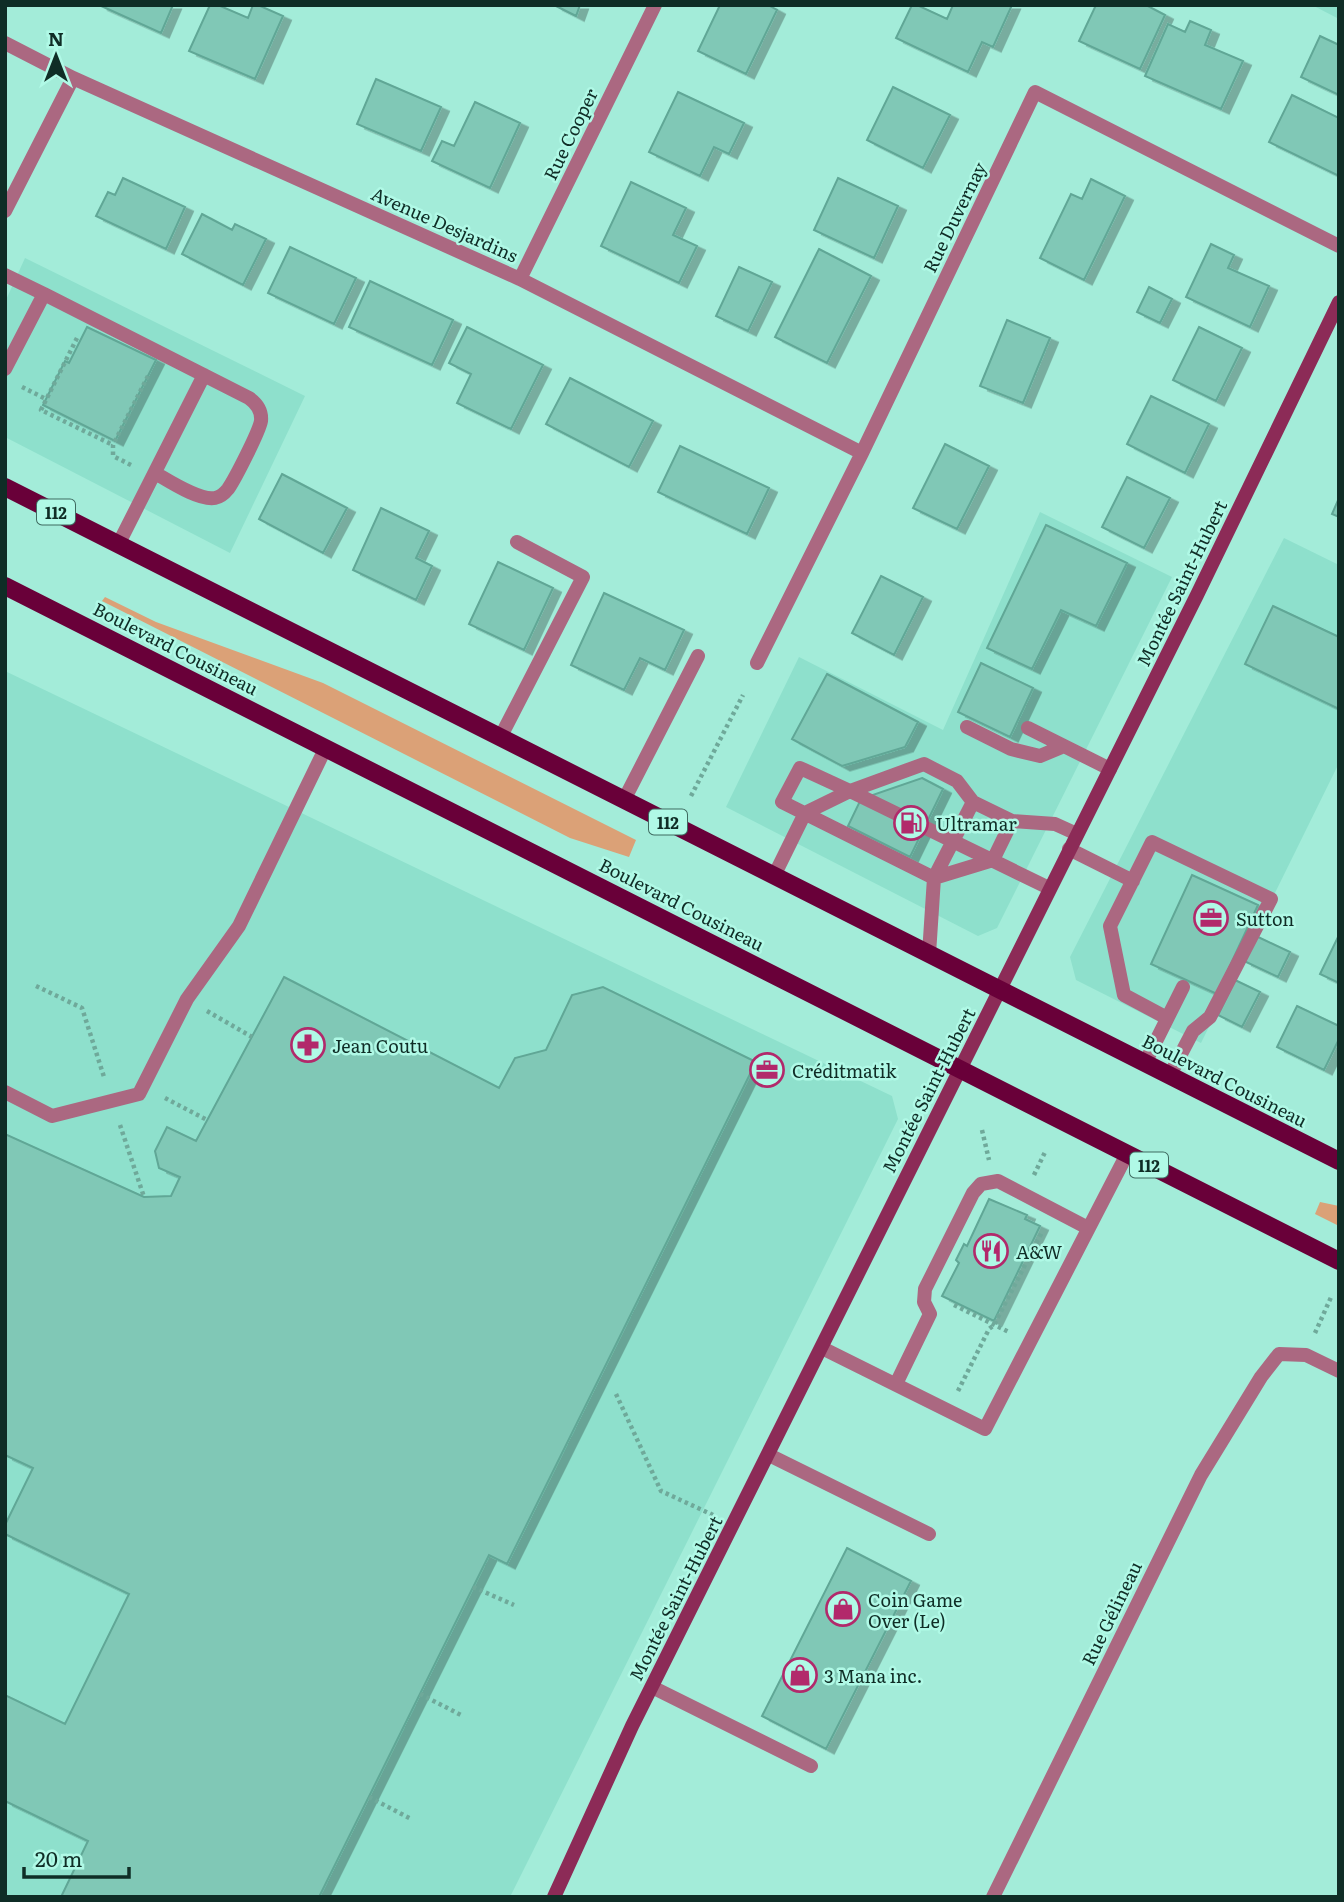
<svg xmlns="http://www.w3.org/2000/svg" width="1344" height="1902" font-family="Literata,serif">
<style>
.built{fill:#8ee0cc}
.green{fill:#dba177}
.building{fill:#80c8b6;stroke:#60a796;stroke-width:2;filter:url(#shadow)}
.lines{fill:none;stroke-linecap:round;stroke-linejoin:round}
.path{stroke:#6fa99a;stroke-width:4.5;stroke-dasharray:3.5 3.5;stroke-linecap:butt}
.lane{stroke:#ab6881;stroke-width:14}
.street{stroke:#ab6881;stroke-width:14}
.secondary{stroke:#8c2b57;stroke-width:14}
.primary{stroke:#690039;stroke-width:18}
.labels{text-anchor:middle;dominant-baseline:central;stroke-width:5;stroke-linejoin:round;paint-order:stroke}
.shield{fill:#b0f9e6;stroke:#3f6a60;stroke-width:2}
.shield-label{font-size:16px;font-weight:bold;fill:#0f2d26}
.street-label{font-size:18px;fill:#0f2d26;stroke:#b0f9e6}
.poi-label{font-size:18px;fill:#0f2d26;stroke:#b0f9e6;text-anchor:start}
</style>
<defs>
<filter id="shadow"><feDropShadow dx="8" dy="4.5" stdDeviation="0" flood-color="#0004"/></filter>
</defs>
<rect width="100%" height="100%" fill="#a3ecd9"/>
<path class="built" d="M 1312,5 L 1339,5 L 1339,19 Z
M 25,258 L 305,396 L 230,553 L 5,437 L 5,302 Z
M 1040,512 L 1172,577 L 997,928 L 978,936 L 726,807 L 799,657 L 943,730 Z
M 1284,538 L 1339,565 L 1339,763 L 1201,1043 L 1076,980 L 1070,957 Z
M 5,671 L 892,1096 L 898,1119 L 510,1897 L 5,1897 Z"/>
<path class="green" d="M 105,597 L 156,622 L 323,683 L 636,840 L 629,857 L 570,838 L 102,601 Z
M 1320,1202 L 1339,1206 L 1339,1226 L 1315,1214 Z"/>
<path class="building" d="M 99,5 L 173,5 L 161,33 Z
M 210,5 L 218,5 L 248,18 L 253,5 L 258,5 L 283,16 L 255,79 L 189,51 Z
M 554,5 L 580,5 L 576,16 Z
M 720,5 L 768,5 L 777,10 L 746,74 L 698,51 Z
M 912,5 L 917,5 L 947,19 L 953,5 L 1012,5 L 993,47 L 982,42 L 968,72 L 896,38 Z
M 1096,5 L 1146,5 L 1165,15 L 1140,69 L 1079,41 Z
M 1190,21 L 1211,30 L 1205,45 L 1243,61 L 1221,109 L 1145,76 L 1168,24 L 1185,32 Z
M 1320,36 L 1339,45 L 1339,95 L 1301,77 Z
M 376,79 L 441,107 L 421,151 L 357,124 Z
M 893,87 L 950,115 L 923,168 L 867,140 Z
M 678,92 L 744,123 L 729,154 L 714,147 L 700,176 L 649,152 Z
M 1292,95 L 1339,118 L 1339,176 L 1269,142 Z
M 475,102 L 520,123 L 490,188 L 432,161 L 442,141 L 454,146 Z
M 123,178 L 185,207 L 166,249 L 96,216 L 108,192 L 115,195 Z
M 838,178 L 898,206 L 874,258 L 814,230 Z
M 1091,179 L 1125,196 L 1084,280 L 1040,258 L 1071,194 L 1082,199 Z
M 631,182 L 686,208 L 673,235 L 697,246 L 679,283 L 601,246 Z
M 202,214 L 232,230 L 235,224 L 266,239 L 243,285 L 182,254 Z
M 1211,244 L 1234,255 L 1228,268 L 1269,286 L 1250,327 L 1186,297 Z
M 290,247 L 356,278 L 334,324 L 268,293 Z
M 819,249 L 871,276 L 827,363 L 775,337 Z
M 739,267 L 772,282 L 748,331 L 716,316 Z
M 370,281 L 453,320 L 432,365 L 349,327 Z
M 1149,287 L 1172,299 L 1160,323 L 1137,312 Z
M 1007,320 L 1050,338 L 1023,403 L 980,386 Z
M 87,327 L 156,360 L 115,441 L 43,405 L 65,361 L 69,363 Z
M 467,327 L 543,365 L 511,429 L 457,403 L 471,374 L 449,363 Z
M 1199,327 L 1242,348 L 1216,401 L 1173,380 Z
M 570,378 L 653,421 L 629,467 L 546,424 Z
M 1151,396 L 1209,424 L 1185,473 L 1127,444 Z
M 945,444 L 989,466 L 957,529 L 913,508 Z
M 680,446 L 769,488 L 747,534 L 658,492 Z
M 282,474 L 347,508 L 323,553 L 259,519 Z
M 1127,477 L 1170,498 L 1144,548 L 1102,527 Z
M 1339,498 L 1339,517 L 1332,514 Z
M 381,508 L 429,531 L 416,558 L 432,566 L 416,600 L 353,570 Z
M 1046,525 L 1127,563 L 1096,626 L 1061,610 L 1032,669 L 987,648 Z
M 498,562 L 553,588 L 524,650 L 469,624 Z
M 881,576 L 923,597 L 894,655 L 852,633 Z
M 604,593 L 684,630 L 665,670 L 640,658 L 624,690 L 571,665 Z
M 1273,606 L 1339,637 L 1339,709 L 1245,664 Z
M 981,663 L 1033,688 L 1010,737 L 958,712 Z
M 827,674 L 918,722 L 905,747 L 842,766 L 792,739 Z
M 922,778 L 943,789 L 910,857 L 848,826 L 861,799 Z
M 1192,875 L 1258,905 L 1217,994 L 1151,964 Z
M 1339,935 L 1339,983 L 1320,974 Z
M 1256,936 L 1290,952 L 1278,977 L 1244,961 Z
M 284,977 L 499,1088 L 515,1058 L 546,1050 L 572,995 L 603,987 L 756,1062 L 507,1564 L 489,1555 L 319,1897 L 61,1897 L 88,1841 L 5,1801 L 5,1695 L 65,1724 L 129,1594 L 5,1534 L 5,1525 L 33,1468 L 5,1455 L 5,1134 L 144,1197 L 171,1196 L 180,1177 L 159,1168 L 155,1151 L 167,1127 L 196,1141 Z
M 1235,980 L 1260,992 L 1242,1027 L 1218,1015 Z
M 1297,1006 L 1339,1026 L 1339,1039 L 1324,1070 L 1277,1047 Z
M 989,1199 L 1027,1215 L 1025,1219 L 1040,1226 L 994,1321 L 942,1296 L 959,1263 L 956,1260 L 964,1244 L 967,1246 Z
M 847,1548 L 911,1581 L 826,1749 L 762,1716 Z"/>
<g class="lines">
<path class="path" d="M 77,338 L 41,410 L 113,445
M 22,387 L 46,399
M 131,465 L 113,456 L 113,445 L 149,374
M 691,796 L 743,695
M 36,986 L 82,1008 L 104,1077
M 207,1011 L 252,1037
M 165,1098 L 207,1120
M 120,1125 L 144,1197
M 982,1130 L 989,1160
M 1034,1175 L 1046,1150
M 954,1305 L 1009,1332
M 1315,1333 L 1332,1295
M 958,1391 L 989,1329 L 994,1325 L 1042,1232
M 616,1394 L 661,1491 L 713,1515
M 473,1587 L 514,1605
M 420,1694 L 461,1715
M 369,1797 L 411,1819"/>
<path class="lane" d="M 5,275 L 44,294 L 5,369
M 44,294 L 249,398 C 256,403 262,411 261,421 C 259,432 235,479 228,489 C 224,494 220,497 215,498 C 199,501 169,481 155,473
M 118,545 L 204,375
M 967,727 L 1011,749 L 1040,756 L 1064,746
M 1028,728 L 1110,769
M 501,736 L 583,577 L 517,542
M 624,800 L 698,656
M 973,802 L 957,781 L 924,764 L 850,791 L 800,768 L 782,802 L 934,878 L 993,860 L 1012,821
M 1069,849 L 1133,881
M 774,876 L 805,813 L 850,791 L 1049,888
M 929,954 L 934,878 L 973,802 L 1012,821 L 1055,824 L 1077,834
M 1167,1018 L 1124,995 L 1110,926 L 1152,842 L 1271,899 L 1210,1017 L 1193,1031 L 1170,1075
M 1145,1063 L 1183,987
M 5,1092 L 52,1116 L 139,1094 L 187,999 L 239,926 L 326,747
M 822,1348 L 985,1429 L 1127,1154
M 896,1384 L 930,1314 L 924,1302 L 925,1289 L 973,1193 L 981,1184 L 998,1181 L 1088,1228
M 769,1455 L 929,1534
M 652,1687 L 811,1766"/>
<path class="street" d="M 5,43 L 73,78 L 520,279 L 862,453
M 5,211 L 73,78
M 520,279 L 655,5
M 757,663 L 862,453 L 1035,92 L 1339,246
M 993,1897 L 1201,1475 L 1261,1377 L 1279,1354 L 1306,1355 L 1339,1371"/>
<path class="secondary" d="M 554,1897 L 632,1726 L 1197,595 L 1339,302"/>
<path class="primary" d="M 5,487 L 1339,1161
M 5,586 L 1339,1261"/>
</g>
<defs>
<g id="fuel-ring" transform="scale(1.75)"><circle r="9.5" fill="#b0f9e6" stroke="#b2296b" stroke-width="1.5"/><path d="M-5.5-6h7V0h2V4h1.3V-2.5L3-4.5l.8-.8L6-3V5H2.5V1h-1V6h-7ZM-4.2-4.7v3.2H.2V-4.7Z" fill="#b2296b"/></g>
<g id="office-ring" transform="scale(1.75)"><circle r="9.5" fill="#b0f9e6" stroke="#b2296b" stroke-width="1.5"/><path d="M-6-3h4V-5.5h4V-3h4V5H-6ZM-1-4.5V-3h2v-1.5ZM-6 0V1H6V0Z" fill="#b2296b"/></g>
<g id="pharmacy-ring" transform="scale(1.75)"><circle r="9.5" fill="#b0f9e6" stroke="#b2296b" stroke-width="1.5"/><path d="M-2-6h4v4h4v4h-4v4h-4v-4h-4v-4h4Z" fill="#b2296b"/></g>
<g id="restaurant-ring" transform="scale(1.75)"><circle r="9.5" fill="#b0f9e6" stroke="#b2296b" stroke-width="1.5"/><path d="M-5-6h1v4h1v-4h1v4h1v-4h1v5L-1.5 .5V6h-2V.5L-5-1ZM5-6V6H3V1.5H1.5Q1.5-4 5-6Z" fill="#b2296b"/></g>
<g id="shop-ring" transform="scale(1.75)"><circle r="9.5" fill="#b0f9e6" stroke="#b2296b" stroke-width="1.5"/><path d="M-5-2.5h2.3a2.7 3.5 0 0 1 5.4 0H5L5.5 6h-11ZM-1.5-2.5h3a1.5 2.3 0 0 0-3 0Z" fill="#b2296b"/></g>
</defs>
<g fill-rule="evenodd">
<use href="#fuel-ring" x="911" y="823"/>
<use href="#office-ring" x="1211" y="918"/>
<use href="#pharmacy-ring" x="308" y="1045"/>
<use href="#office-ring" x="767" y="1070"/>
<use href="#restaurant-ring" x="991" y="1251"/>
<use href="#shop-ring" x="843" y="1609"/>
<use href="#shop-ring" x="800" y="1675"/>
</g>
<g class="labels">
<g class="shield">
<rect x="37" y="499.5" width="38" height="25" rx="5"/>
<rect x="649" y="809.5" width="38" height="25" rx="5"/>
<rect x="1130" y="1152.5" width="38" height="25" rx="5"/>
</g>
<g class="shield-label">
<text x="56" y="512">112</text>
<text x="668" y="822">112</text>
<text x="1149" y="1165">112</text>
</g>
<g class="street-label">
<text transform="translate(570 134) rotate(-64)">Rue Cooper</text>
<text transform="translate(954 217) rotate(-64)">Rue Duvernay</text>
<text transform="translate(445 224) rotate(24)">Avenue Desjardins</text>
<text transform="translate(1181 583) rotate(-64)">Montée Saint-Hubert</text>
<text transform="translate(176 648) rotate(27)">Boulevard Cousineau</text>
<text transform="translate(682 904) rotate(27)">Boulevard Cousineau</text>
<text transform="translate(1225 1080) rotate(27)">Boulevard Cousineau</text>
<text transform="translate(928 1090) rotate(-63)">Montée Saint-Hubert</text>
<text transform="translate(675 1598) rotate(-63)">Montée Saint-Hubert</text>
<text transform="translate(1111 1613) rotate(-64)">Rue Gélineau</text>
</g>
<g class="poi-label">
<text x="936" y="823">Ultramar</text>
<text x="1236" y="918">Sutton</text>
<text x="332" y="1045">Jean Coutu</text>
<text x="792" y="1070">Créditmatik</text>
<text x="1016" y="1251">A&amp;W</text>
<text x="868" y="1599">Coin Game<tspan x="868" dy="21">Over (Le)</tspan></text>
<text x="824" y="1675">3 Mana inc.</text>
</g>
</g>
<rect width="1344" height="1902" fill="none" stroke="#0f2d26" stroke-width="14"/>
<g transform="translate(56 56)" stroke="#b0f9e6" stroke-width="5" paint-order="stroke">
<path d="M0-5L12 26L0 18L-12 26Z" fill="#0f2d26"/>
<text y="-10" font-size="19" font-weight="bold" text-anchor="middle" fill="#0f2d26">N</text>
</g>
<path d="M24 1867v10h105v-10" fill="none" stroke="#0f2d26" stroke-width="3.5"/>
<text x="35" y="1867" font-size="21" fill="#0f2d26" stroke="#b0f9e6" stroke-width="5" paint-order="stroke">20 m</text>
</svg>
